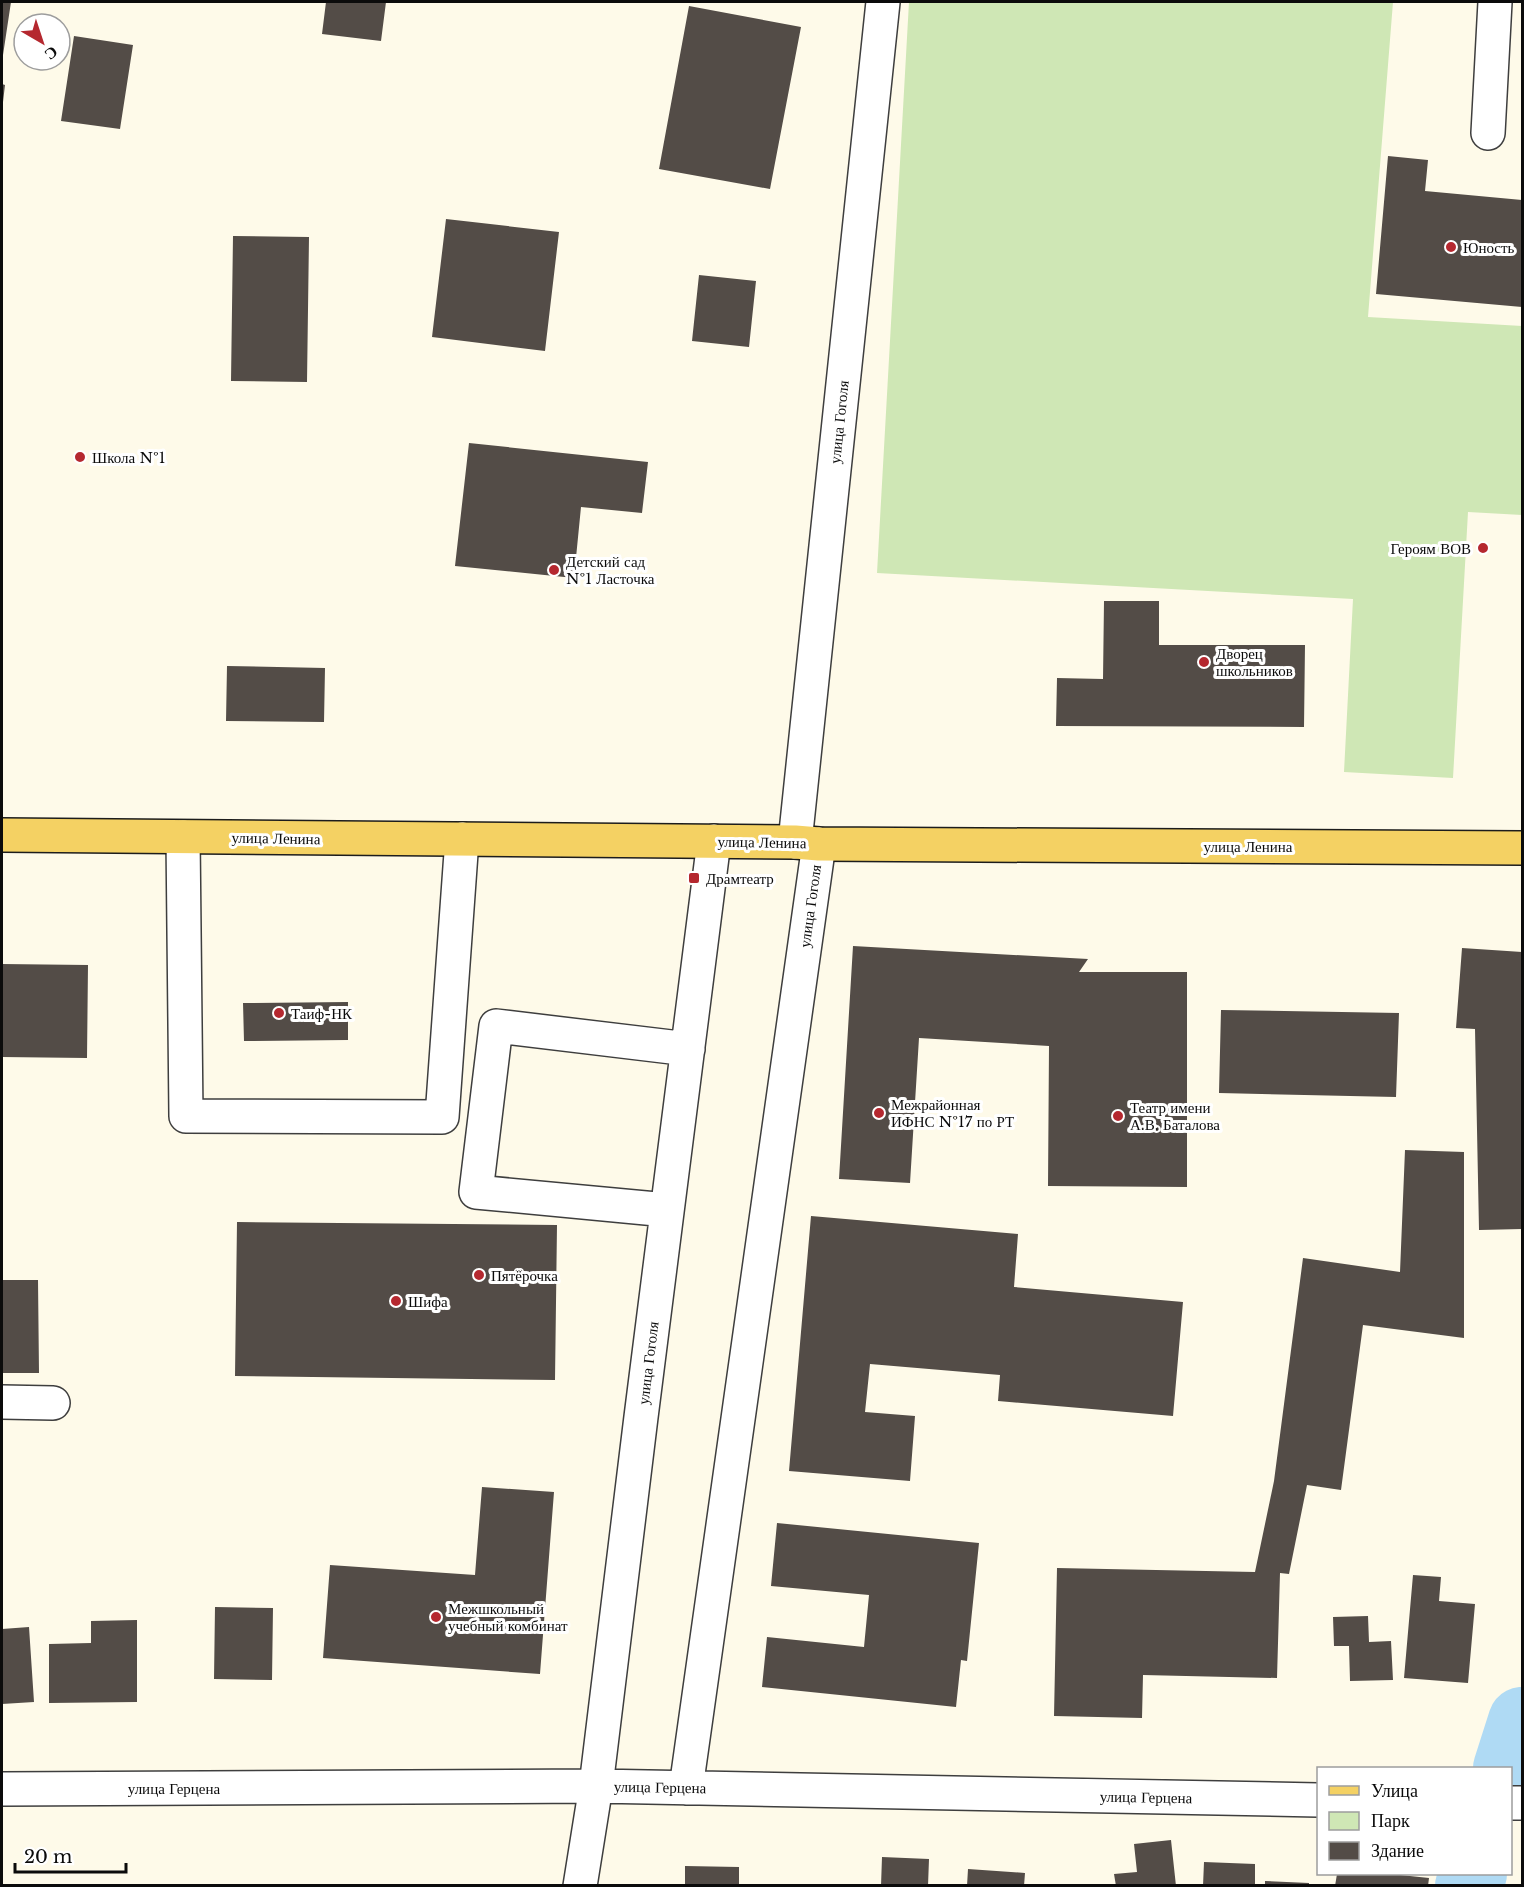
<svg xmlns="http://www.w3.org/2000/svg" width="1524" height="1887" font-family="'Libre Baskerville',serif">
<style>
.green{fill:#cfe7b5}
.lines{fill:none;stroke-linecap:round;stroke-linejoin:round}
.river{stroke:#afdaf4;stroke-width:68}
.building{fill:#534c47}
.minor-casing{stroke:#3e3e3e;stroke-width:36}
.major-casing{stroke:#1c1c1c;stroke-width:36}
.minor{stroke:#fff;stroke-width:33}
.major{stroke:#f4d163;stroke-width:33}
.poi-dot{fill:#b5282f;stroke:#fff;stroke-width:2}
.labels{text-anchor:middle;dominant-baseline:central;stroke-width:6;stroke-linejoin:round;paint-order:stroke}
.poi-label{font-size:15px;fill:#0b0b0b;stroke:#fff;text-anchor:start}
.street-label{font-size:15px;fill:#0b0b0b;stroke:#fff}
</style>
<rect width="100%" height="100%" fill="#fefae9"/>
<path class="green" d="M 909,2 L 1393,2 L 1368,317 L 1522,326 L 1522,515 L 1468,512 L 1453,778 L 1344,772 L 1353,599 L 877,573 Z"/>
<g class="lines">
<path class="river" d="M 1507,1768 L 1522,1721
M 1469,1886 L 1473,1874"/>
</g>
<path class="building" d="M 2,2 L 11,2 L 3,55 L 2,55 Z
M 326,2 L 386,2 L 381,41 L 322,34 Z
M 689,6 L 801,27 L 770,189 L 659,169 Z
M 74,36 L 133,45 L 120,129 L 61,121 Z
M 2,84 L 5,85 L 3,102 L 2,102 Z
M 1388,156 L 1428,160 L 1425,191 L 1522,200 L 1522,307 L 1376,294 Z
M 446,219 L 559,232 L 545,351 L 432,337 Z
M 233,236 L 309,237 L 307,382 L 231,381 Z
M 699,275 L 756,281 L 749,347 L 692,341 Z
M 469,443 L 648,462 L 642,513 L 581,507 L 574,578 L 455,566 Z
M 1104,601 L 1159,601 L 1159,645 L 1305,645 L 1304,727 L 1056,726 L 1057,678 L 1103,679 Z
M 227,666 L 325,668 L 324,722 L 226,721 Z
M 853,946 L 1088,959 L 1079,972 L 1187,972 L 1187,1187 L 1048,1186 L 1049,1046 L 919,1038 L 910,1183 L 839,1179 Z
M 1462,948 L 1522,952 L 1522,1229 L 1479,1230 L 1475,1029 L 1456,1028 Z
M 2,964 L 88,965 L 87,1058 L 2,1057 Z
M 348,1002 L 348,1040 L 244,1041 L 243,1003 Z
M 1221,1010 L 1399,1013 L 1396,1097 L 1219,1093 Z
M 1405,1150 L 1464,1152 L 1464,1338 L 1363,1325 L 1341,1490 L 1307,1485 L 1289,1574 L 1280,1573 L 1277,1678 L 1143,1675 L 1142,1718 L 1054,1716 L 1057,1568 L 1255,1572 L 1274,1481 L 1303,1258 L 1400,1272 Z
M 811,1216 L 1018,1234 L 1014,1287 L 1183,1302 L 1173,1416 L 998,1401 L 1000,1375 L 870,1364 L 865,1412 L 915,1416 L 910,1481 L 789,1471 Z
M 237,1222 L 557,1225 L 555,1380 L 235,1376 Z
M 2,1280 L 38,1280 L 39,1373 L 2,1373 Z
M 482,1487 L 554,1492 L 540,1674 L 323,1658 L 330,1565 L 475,1575 Z
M 777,1523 L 979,1543 L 967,1661 L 961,1660 L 956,1707 L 762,1687 L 767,1637 L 864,1647 L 869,1595 L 771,1586 Z
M 1413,1575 L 1441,1577 L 1439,1601 L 1475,1604 L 1468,1683 L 1404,1678 Z
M 215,1607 L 273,1608 L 272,1680 L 214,1679 Z
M 1368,1616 L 1369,1642 L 1391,1641 L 1393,1680 L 1350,1681 L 1349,1646 L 1334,1646 L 1333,1617 Z
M 137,1620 L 137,1702 L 49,1703 L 49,1644 L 91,1643 L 91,1621 Z
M 29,1627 L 34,1702 L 2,1704 L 2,1629 Z
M 1171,1840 L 1176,1886 L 1116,1886 L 1114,1874 L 1137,1872 L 1134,1844 Z
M 882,1857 L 929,1859 L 928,1886 L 881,1886 Z
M 1204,1862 L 1255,1864 L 1255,1886 L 1203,1886 Z
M 685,1866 L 739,1867 L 739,1886 L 685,1886 Z
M 968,1869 L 1025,1873 L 1024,1886 L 967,1886 Z
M 1337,1874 L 1391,1874 L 1429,1878 L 1428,1886 L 1335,1886 Z
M 1265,1881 L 1309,1883 L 1309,1886 L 1265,1886 Z"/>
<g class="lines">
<g class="minor-casing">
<path id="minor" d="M 1488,133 L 1495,2
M 183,837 L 186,1116 L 442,1117 L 462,839
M 795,842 L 883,2
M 667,1210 L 476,1192 L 496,1026 L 688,1049
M 2,1402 L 53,1403
M 686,1788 L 819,844
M 2,1789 L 596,1786 L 1318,1800
M 1510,1803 L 1522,1803
M 580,1886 L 596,1786 L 641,1417 L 714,841"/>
</g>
<g class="major-casing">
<path id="major" d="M 2,835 L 795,842 L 819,844 L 1522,848"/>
</g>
<use href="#minor" class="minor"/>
<use href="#major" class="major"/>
</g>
<g class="poi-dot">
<circle cx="1451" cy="247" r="6"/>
<circle cx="80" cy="457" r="6"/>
<circle cx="1483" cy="548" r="6"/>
<circle cx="554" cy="570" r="6"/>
<circle cx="1204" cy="662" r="6"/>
<rect x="688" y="872" width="12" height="12" rx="3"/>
<circle cx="279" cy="1013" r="6"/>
<circle cx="879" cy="1113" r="6"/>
<circle cx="1118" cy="1116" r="6"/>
<circle cx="479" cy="1275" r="6"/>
<circle cx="396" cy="1301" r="6"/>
<circle cx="436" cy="1617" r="6"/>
</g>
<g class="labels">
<g class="poi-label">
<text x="1463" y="247">Юность</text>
<text x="92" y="457">Школа №1</text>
<text x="1471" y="548" text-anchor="end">Героям ВОВ</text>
<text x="566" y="561">Детский сад<tspan x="566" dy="17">№1 Ласточка</tspan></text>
<text x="1216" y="653">Дворец<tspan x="1216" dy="17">школьников</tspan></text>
<text x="706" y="878">Драмтеатр</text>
<text x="291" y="1013">Таиф-НК</text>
<text x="891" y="1104">Межрайонная<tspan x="891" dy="17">ИФНС №17 по РТ</tspan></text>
<text x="1130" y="1107">Театр имени<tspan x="1130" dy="17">А.В. Баталова</tspan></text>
<text x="491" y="1275">Пятёрочка</text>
<text x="408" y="1301">Шифа</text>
<text x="448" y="1608">Межшкольный<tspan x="448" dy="17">учебный комбинат</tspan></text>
</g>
<g class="street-label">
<text transform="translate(839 422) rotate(-84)">улица Гоголя</text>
<text transform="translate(276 838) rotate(1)">улица Ленина</text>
<text transform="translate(762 842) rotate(1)">улица Ленина</text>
<text x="1248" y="846">улица Ленина</text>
<text transform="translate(810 906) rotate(-82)">улица Гоголя</text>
<text transform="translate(648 1363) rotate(-83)">улица Гоголя</text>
<text transform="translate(660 1787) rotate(1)">улица Герцена</text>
<text x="174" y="1788">улица Герцена</text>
<text transform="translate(1146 1797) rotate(1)">улица Герцена</text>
</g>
</g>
<rect width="1524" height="1887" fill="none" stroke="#0b0b0b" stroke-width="6"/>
<rect x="1317" y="1767" width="195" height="108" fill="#ffffff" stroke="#9d9d9d" stroke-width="1.5"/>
<rect x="1329" y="1786" width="30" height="9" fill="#f4d163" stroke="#9d9d9d" stroke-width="1.5"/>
<text x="1371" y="1797" font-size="18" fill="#0b0b0b">Улица</text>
<rect x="1329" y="1812" width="30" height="18" fill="#cfe7b5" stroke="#9d9d9d" stroke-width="1.5"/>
<text x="1371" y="1827" font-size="18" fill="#0b0b0b">Парк</text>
<rect x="1329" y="1842" width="30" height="18" fill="#534c47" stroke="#9d9d9d" stroke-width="1.5"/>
<text x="1371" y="1857" font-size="18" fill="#0b0b0b">Здание</text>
<g transform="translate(42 42) rotate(141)"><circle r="28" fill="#ffffff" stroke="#9d9d9d" stroke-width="1.5"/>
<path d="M0-4.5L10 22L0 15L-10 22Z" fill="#b5282f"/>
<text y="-9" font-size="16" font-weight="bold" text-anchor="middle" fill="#0b0b0b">С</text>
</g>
<path d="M15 1863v9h111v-9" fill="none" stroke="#0b0b0b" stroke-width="3"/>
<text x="24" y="1863" font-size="18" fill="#0b0b0b" stroke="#ffffff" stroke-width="4.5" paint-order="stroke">20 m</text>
</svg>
